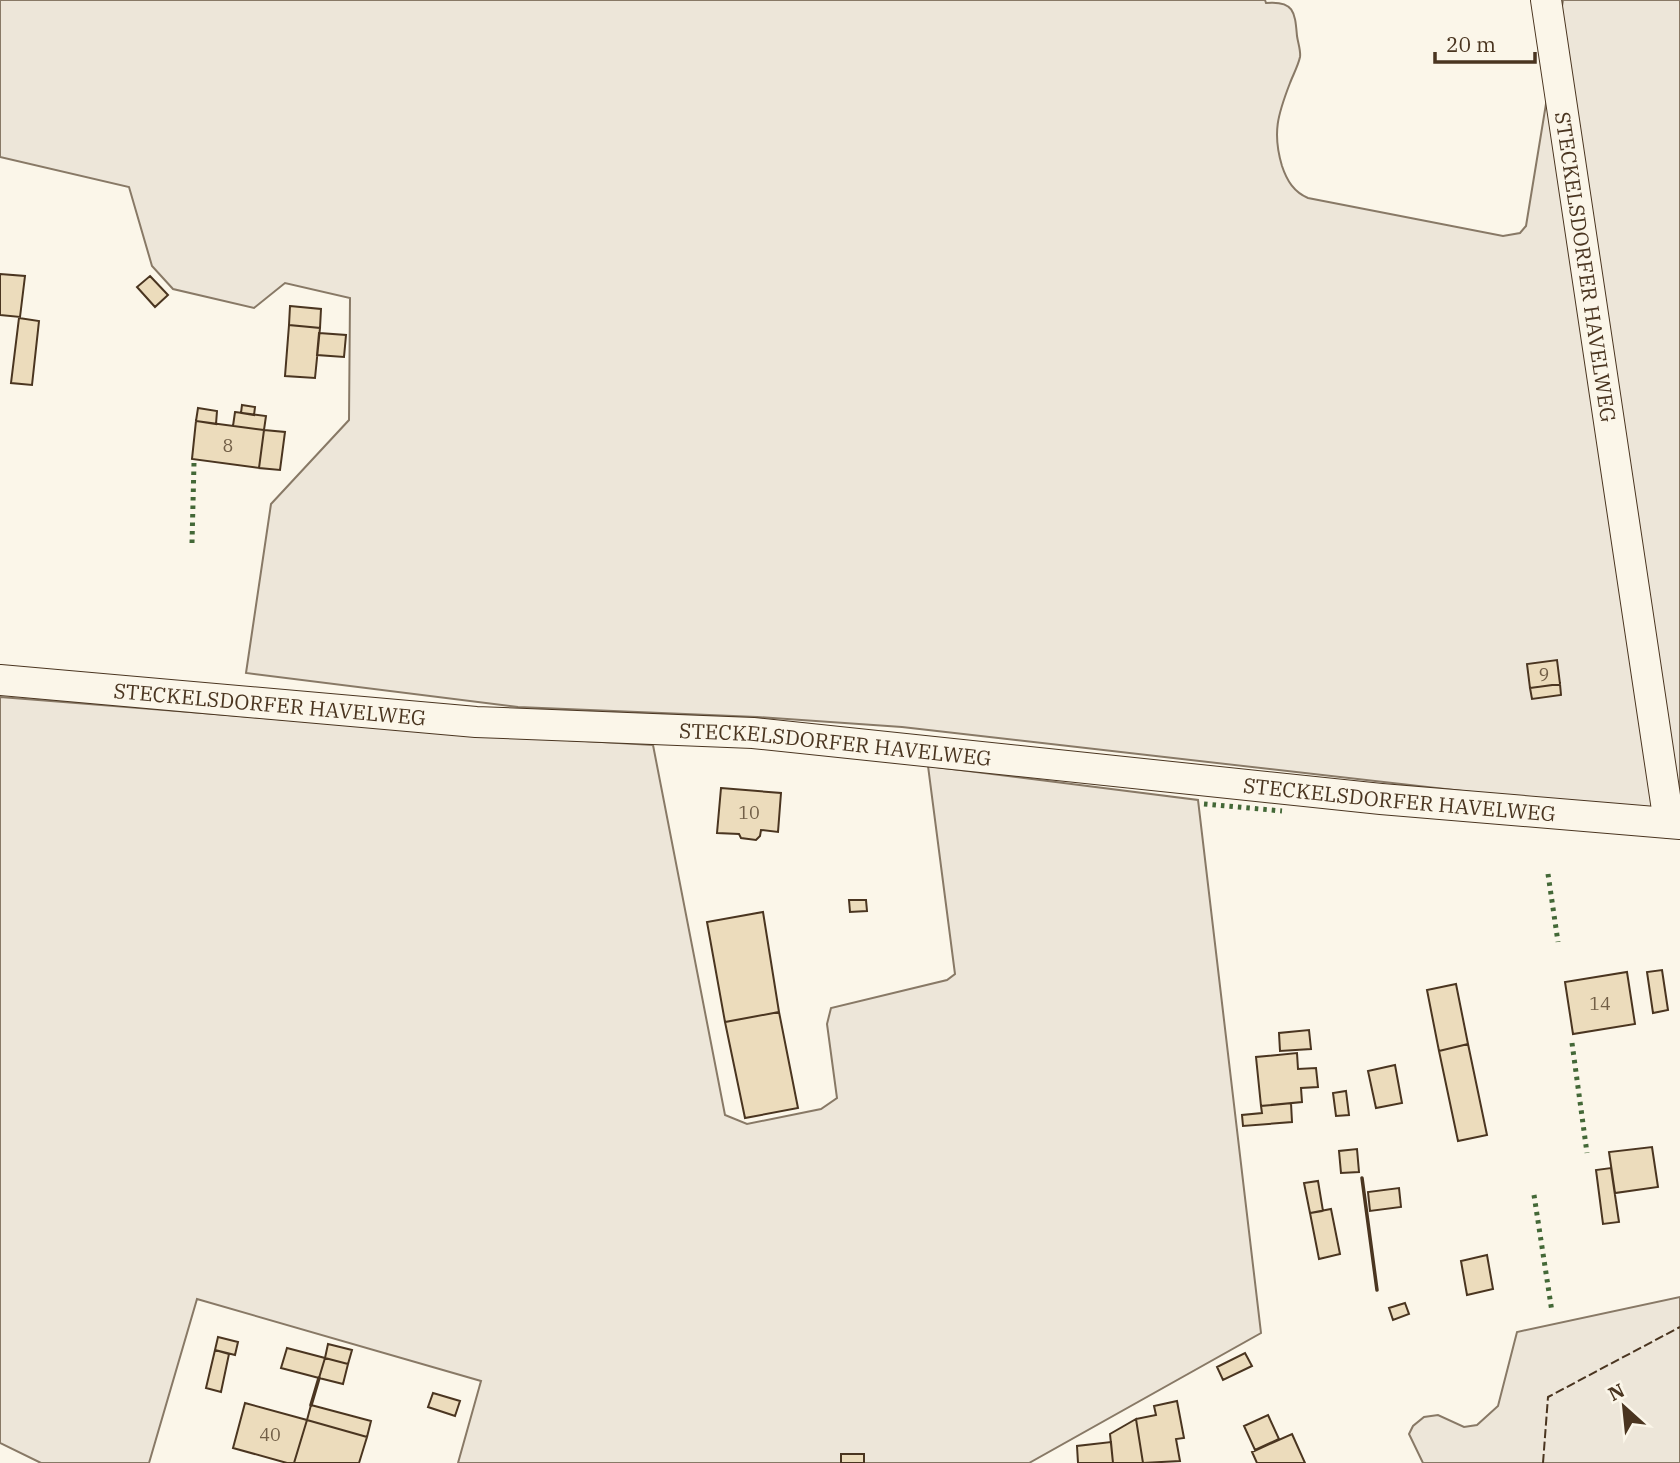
<svg xmlns="http://www.w3.org/2000/svg" width="1680" height="1463" font-family="'IBM Plex Serif',serif">
<style>
.green{fill:#ede6d9;stroke:#887966;stroke-width:2}
.building{fill:#ecdcbc;stroke:#4a3520;stroke-width:2}
.lines{fill:none;stroke-linecap:round;stroke-linejoin:round}
.minor-casing{stroke:#4a3520;stroke-width:32}
.minor{stroke:#fbf6e9;stroke-width:30}
.hedge{stroke:#436837;stroke-width:5;stroke-dasharray:3.5 5;stroke-linecap:butt}
.fence{stroke:#4a3520;stroke-width:2;stroke-dasharray:9 3.5;stroke-linecap:butt}
.wall{stroke:#4a3520;stroke-width:3.5}
.labels{text-anchor:middle;dominant-baseline:central;stroke-width:5;stroke-linejoin:round;paint-order:stroke}
.number-label{font-size:18px;fill:#725f47}
.street-label{font-size:21px;fill:#4a3520;stroke:#fbf6e9}
</style>
<rect width="100%" height="100%" fill="#fbf6e9"/>
<path class="green" d="M 0,0 L 1265,0 L 1266,3 C 1295,0 1295,14 1297,36 C 1298,43 1301,51 1300,57 C 1298,66 1293,75 1290,83 C 1278,114 1272,133 1282,166 C 1287,181 1294,192 1308,198 L 1503,236 L 1520,233 L 1526,226 L 1563,0 L 1680,0 L 1680,812 L 1628,810 L 902,727 L 757,717 L 518,707 L 246,673 L 271,504 L 349,420 L 350,298 L 285,283 L 254,308 L 173,289 L 152,266 L 129,187 L 0,157 Z
M 0,697 L 467,734 L 653,745 L 725,1115 L 747,1124 L 821,1109 L 837,1098 L 827,1024 L 831,1008 L 947,980 L 955,974 L 928,766 L 1198,800 L 1261,1333 L 1029,1463 L 458,1463 L 481,1381 L 197,1299 L 149,1463 L 41,1463 L 0,1443 Z
M 1680,1297 L 1680,1463 L 1423,1463 L 1409,1434 L 1413,1426 L 1424,1417 L 1438,1415 L 1464,1427 L 1477,1425 L 1498,1406 L 1517,1332 Z"/>
<path class="building" d="M 0,274 L 25,276 L 20,317 L 0,315 Z
M 150,276 L 168,295 L 155,307 L 137,287 Z
M 290,306 L 321,309 L 320,328 L 289,325 Z
M 19,318 L 39,321 L 32,385 L 11,383 Z
M 289,325 L 320,328 L 315,378 L 285,376 Z
M 319,333 L 346,335 L 344,357 L 317,355 Z
M 242,405 L 255,407 L 254,415 L 241,413 Z
M 198,408 L 217,411 L 216,424 L 196,421 Z
M 235,412 L 266,416 L 264,430 L 233,426 Z
M 196,421 L 264,430 L 259,468 L 192,459 Z
M 264,430 L 285,432 L 280,470 L 259,468 Z
M 1557,660 L 1560,684 L 1530,688 L 1527,664 Z
M 1560,684 L 1561,695 L 1532,699 L 1530,688 Z
M 721,788 L 781,793 L 778,832 L 761,830 L 760,836 L 756,840 L 741,838 L 739,834 L 717,833 Z
M 849,900 L 866,900 L 867,911 L 850,912 Z
M 763,912 L 779,1012 L 725,1022 L 707,922 Z
M 1662,970 L 1668,1010 L 1653,1013 L 1647,972 Z
M 1627,972 L 1635,1024 L 1573,1034 L 1565,982 Z
M 1456,984 L 1468,1044 L 1439,1051 L 1427,990 Z
M 779,1012 L 798,1108 L 745,1118 L 725,1022 Z
M 1309,1030 L 1311,1049 L 1280,1051 L 1279,1033 Z
M 1468,1044 L 1487,1135 L 1458,1141 L 1439,1051 Z
M 1297,1053 L 1298,1069 L 1316,1068 L 1318,1087 L 1301,1088 L 1302,1102 L 1261,1106 L 1256,1057 Z
M 1395,1065 L 1402,1103 L 1376,1108 L 1368,1071 Z
M 1346,1091 L 1349,1115 L 1336,1116 L 1333,1093 Z
M 1291,1103 L 1292,1122 L 1243,1126 L 1242,1115 L 1262,1113 L 1261,1106 Z
M 1652,1147 L 1658,1187 L 1615,1193 L 1609,1152 Z
M 1357,1149 L 1359,1172 L 1341,1173 L 1339,1151 Z
M 1611,1168 L 1619,1222 L 1603,1224 L 1596,1170 Z
M 1318,1181 L 1323,1211 L 1310,1213 L 1304,1183 Z
M 1399,1188 L 1401,1207 L 1370,1211 L 1368,1192 Z
M 1331,1209 L 1340,1254 L 1319,1259 L 1310,1213 Z
M 1487,1255 L 1493,1289 L 1467,1295 L 1461,1261 Z
M 1405,1303 L 1409,1314 L 1393,1320 L 1389,1308 Z
M 218,1337 L 238,1342 L 235,1355 L 215,1350 Z
M 328,1344 L 352,1350 L 348,1364 L 325,1358 Z
M 287,1348 L 325,1358 L 319,1378 L 281,1368 Z
M 215,1350 L 229,1354 L 221,1392 L 206,1388 Z
M 1245,1353 L 1252,1366 L 1223,1380 L 1217,1367 Z
M 325,1358 L 348,1364 L 343,1384 L 319,1378 Z
M 433,1393 L 460,1401 L 455,1416 L 428,1407 Z
M 1177,1401 L 1184,1438 L 1176,1439 L 1180,1461 L 1143,1463 L 1136,1419 L 1156,1415 L 1154,1406 Z
M 245,1403 L 307,1420 L 294,1463 L 287,1463 L 233,1448 Z
M 311,1405 L 371,1421 L 367,1437 L 307,1420 Z
M 1268,1415 L 1279,1439 L 1255,1450 L 1244,1426 Z
M 1136,1419 L 1143,1463 L 1113,1463 L 1110,1434 Z
M 307,1420 L 367,1437 L 359,1463 L 294,1463 Z
M 1292,1434 L 1305,1463 L 1257,1463 L 1252,1452 Z
M 1111,1442 L 1113,1463 L 1078,1463 L 1077,1446 Z
M 841,1454 L 864,1454 L 864,1463 L 841,1463 Z"/>
<g class="lines">
<g class="minor-casing">
<g id="minor">
<path id="s1" d="M 1546,0 L 1669,823"/>
<path id="s2" d="M 0,680 L 476,722 L 753,733 L 1381,799 L 1680,824"/>
</g>
</g>
<use href="#minor" class="minor"/>
<path class="hedge" d="M 192,543 L 194,463
M 1204,804 L 1282,811
M 1548,874 L 1558,942
M 1572,1043 L 1587,1153
M 1534,1195 L 1552,1312"/>
<path class="fence" d="M 1543,1463 L 1548,1397 L 1680,1327"/>
<path class="wall" d="M 1362,1178 L 1377,1290
M 311,1405 L 319,1378"/>
</g>
<g class="labels">
<g class="number-label">
<text x="228" y="445">8</text>
<text x="1544" y="674">9</text>
<text x="749" y="812">10</text>
<text x="1600" y="1003">14</text>
<text x="270" y="1434">40</text>
</g>
<g class="street-label">
<text stroke="none"><textPath href="#s1" startOffset="270">STECKELSDORFER HAVELWEG</textPath></text>
<text stroke="none"><textPath href="#s2" startOffset="271">STECKELSDORFER HAVELWEG</textPath></text>
<text stroke="none"><textPath href="#s2" startOffset="838">STECKELSDORFER HAVELWEG</textPath></text>
<text stroke="none"><textPath href="#s2" startOffset="1405">STECKELSDORFER HAVELWEG</textPath></text>
</g>
</g>
<g transform="translate(1624 1407) rotate(333)" stroke="#fbf6e9" stroke-width="5" paint-order="stroke">
<path d="M0-5L12 26L0 18L-12 26Z" fill="#4a3520"/>
<text y="-10" font-size="19" font-weight="bold" text-anchor="middle" fill="#4a3520">N</text>
</g>
<path d="M1435 52v10h100v-10" fill="none" stroke="#4a3520" stroke-width="3.5"/>
<text x="1446" y="52" font-size="21" fill="#4a3520" stroke="#fbf6e9" stroke-width="5" paint-order="stroke">20 m</text>
</svg>
